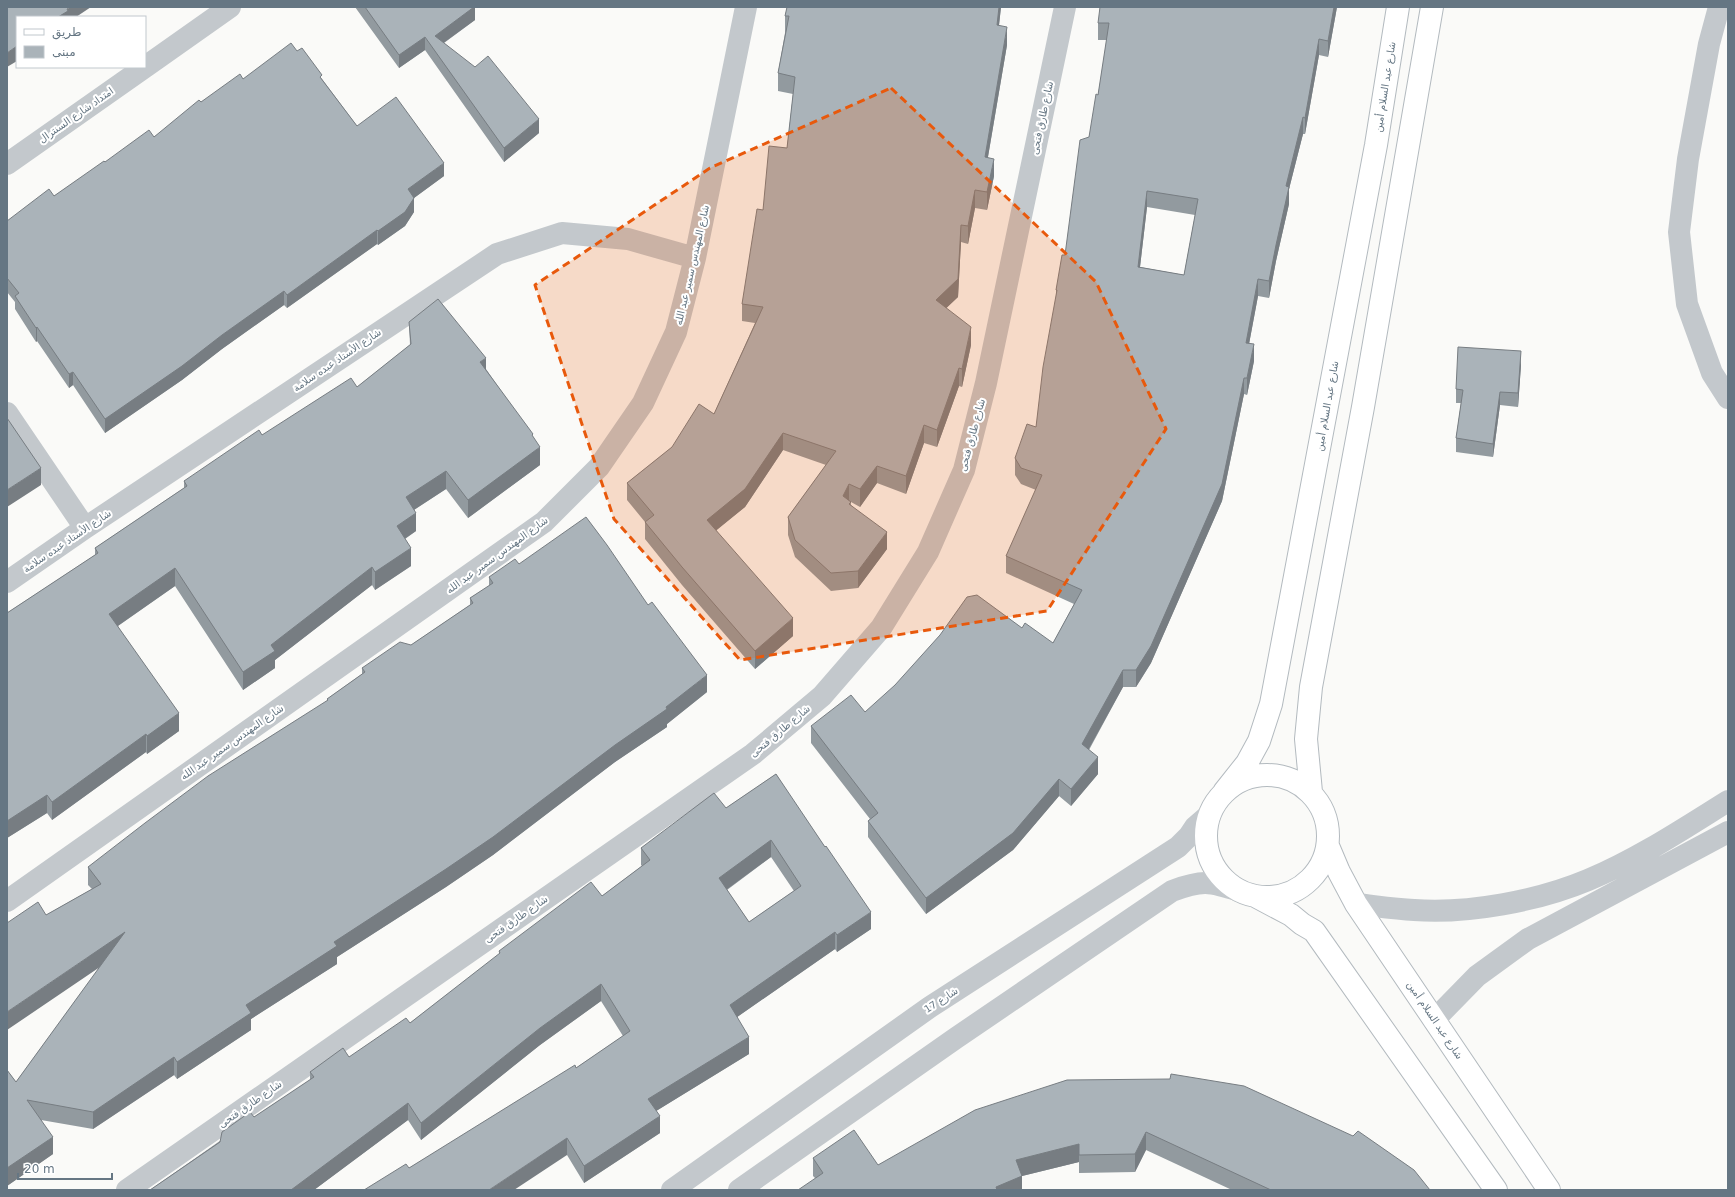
<svg xmlns="http://www.w3.org/2000/svg" width="1735" height="1197" font-family="'DejaVu Sans','Noto Naskh Arabic',sans-serif">
<style>
.lines{fill:none;stroke-linecap:round;stroke-linejoin:round}
.secondary-casing{stroke:#b3babf;stroke-width:24}
.street{stroke:#c3c8cc;stroke-width:22}
.secondary{stroke:#fff;stroke-width:22}
.wall{fill:#929a9f;fill-rule:evenodd}
.shaded-wall{fill:#777d82}
.building{fill:#aab3b9;stroke:#777d82;fill-rule:evenodd}
.marked{fill:#e8590c;fill-opacity:0.2;stroke:#e8590c;stroke-width:3;stroke-dasharray:8 5;stroke-linejoin:round}
.labels{text-anchor:middle;dominant-baseline:central;stroke-width:4;stroke-linejoin:round;paint-order:stroke}
.street-label{font-size:10px;fill:#657683;stroke:#fff}
</style>
<rect width="100%" height="100%" fill="#fafaf8"/>
<g class="lines">
<g class="secondary-casing">
<path id="secondary" d="M1206 836a61 61 0 1 1 122 0a61 61 0 1 1-122 0Z
M 1224,792 L 1247,763 L 1259,741 L 1271,704 L 1376,145 L 1398,7
M 1311,792 L 1306,739 L 1311,687 L 1363,407 L 1432,7
M 1328,846 L 1339,872 L 1356,904 L 1549,1190
M 1257,897 L 1291,915 L 1302,924 L 1314,931 L 1496,1190"/>
</g>
<path class="street" d="M 1719,7 L 1709,44 L 1688,159 L 1679,232 L 1687,304 L 1712,373 L 1728,398
M 145,67 L 230,7
M 7,164 L 145,67
M 7,413 L 85,528
M 7,582 L 85,528 L 497,254 L 562,233 L 628,239 L 695,258
M 7,901 L 544,522 L 599,467 L 643,403 L 676,332 L 695,258 L 746,7
M 1356,904 C 1375,906 1394,909 1414,910 C 1468,914 1538,901 1588,880 C 1638,859 1683,829 1728,801
M 1434,1020 L 1477,976 L 1528,939 L 1728,832
M 127,1190 L 753,754 L 822,696 L 881,628 L 928,552 L 964,470 L 986,383 L 1065,7
M 672,1190 L 930,1007 L 1178,847 L 1189,836 L 1195,827 L 1210,814
M 739,1190 L 956,1038 L 1172,891 C 1202,880 1209,881 1239,891"/>
<use href="#secondary" class="secondary"/>
</g>
<path class="wall" d="M 355,7 L 475,7 L 475,20 L 444,43 L 539,133 L 504,162 L 425,50 L 399,68 Z
M 787,7 L 1001,7 L 999,25 L 1007,45 L 988,157 L 994,176 L 987,210 L 975,208 L 968,244 L 961,242 L 958,297 L 946,308 L 971,345 L 962,387 L 959,386 L 937,447 L 924,443 L 906,494 L 877,483 L 860,507 L 851,502 L 851,505 L 887,549 L 858,588 L 831,591 L 795,557 L 788,535 L 788,517 L 826,465 L 783,450 L 745,507 L 716,530 L 793,636 L 755,669 L 682,585 L 645,539 L 645,522 L 627,500 L 627,483 L 714,414 L 755,323 L 742,321 L 742,304 L 763,210 L 787,148 L 793,94 L 778,91 L 778,73 L 785,33 L 785,16 Z
M 1337,7 L 1328,57 L 1319,55 L 1305,134 L 1303,134 L 1289,189 L 1289,204 L 1276,261 L 1269,298 L 1258,296 L 1249,344 L 1254,361 L 1247,395 L 1244,394 L 1222,501 L 1151,663 L 1136,687 L 1123,687 L 1089,750 L 1098,774 L 1071,806 L 1059,796 L 1013,850 L 926,914 L 868,837 L 868,821 L 870,819 L 811,743 L 811,726 L 865,712 L 1022,628 L 1053,643 L 1074,604 L 1006,573 L 1006,556 L 1036,490 L 1021,484 L 1015,475 L 1015,458 L 1036,427 L 1056,298 L 1056,290 L 1065,255 L 1089,137 L 1098,95 L 1107,40 L 1098,40 L 1098,23 ZM 1147,207 L 1195,215 L 1184,275 L 1140,267 Z
M 297,51 L 322,79 L 357,126 L 444,176 L 414,198 L 414,212 L 405,226 L 378,245 L 377,244 L 287,308 L 284,305 L 222,349 L 182,380 L 105,433 L 73,385 L 69,388 L 37,341 L 36,342 L 15,309 L 15,302 L 7,292 L 7,221 L 54,196 L 105,162 L 154,137 L 201,102 L 243,79 Z
M 409,322 L 486,369 L 533,437 L 540,465 L 468,518 L 446,489 L 414,510 L 416,531 L 405,539 L 411,566 L 375,590 L 372,585 L 275,660 L 275,668 L 243,690 L 175,586 L 118,626 L 179,731 L 147,754 L 146,752 L 52,820 L 47,813 L 7,838 L 7,613 L 95,555 L 95,548 L 184,488 L 184,481 L 262,435 L 357,387 L 410,345 Z
M 1521,365 L 1518,407 L 1500,405 L 1493,457 L 1456,452 L 1456,438 L 1461,403 L 1456,403 L 1456,389 Z
M 519,564 L 707,692 L 667,724 L 667,727 L 615,762 L 493,855 L 446,887 L 337,957 L 337,964 L 251,1019 L 251,1030 L 177,1079 L 174,1075 L 93,1129 L 41,1120 L 53,1154 L 7,1186 L 7,1070 L 16,1082 L 100,967 L 46,915 L 92,889 L 88,885 L 88,867 L 327,701 L 327,699 L 362,674 L 362,668 L 411,645 L 470,605 L 470,598 L 489,586 L 489,577 Z
M 776,774 L 871,929 L 837,952 L 835,949 L 737,1017 L 749,1054 L 656,1111 L 660,1133 L 584,1183 L 567,1155 L 409,1168 L 576,1068 L 623,1036 L 601,1001 L 540,1045 L 421,1140 L 408,1120 L 314,1190 L 150,1190 L 254,1117 L 310,1080 L 310,1072 L 349,1057 L 410,1023 L 499,955 L 499,951 L 602,896 L 642,866 L 641,865 L 641,848 L 726,808 ZM 771,857 L 794,891 L 749,922 L 727,890 Z
M 1067,1080 L 1430,1190 L 1232,1190 L 1146,1150 L 1135,1172 L 1079,1173 L 1079,1162 L 1022,1176 L 1022,1190 L 815,1178 L 813,1176 L 813,1158 L 878,1165 Z"/>
<path class="shaded-wall" d="M 70,7 L 91,7 L 76,17 L 58,17 Z
M 474,7 L 475,7 L 475,20 L 435,49 L 435,36 Z
M 999,7 L 1001,7 L 997,43 L 997,25 Z
M 1334,7 L 1337,7 L 1328,57 L 1328,41 Z
M 1007,27 L 1007,45 L 985,174 L 985,157 Z
M 425,37 L 425,50 L 399,68 L 399,55 Z
M 1319,39 L 1319,55 L 1305,134 L 1305,118 Z
M 17,46 L 17,61 L 7,67 L 7,53 Z
M 1303,117 L 1303,134 L 1289,189 L 1289,204 L 1276,261 L 1269,298 L 1269,281 L 1286,186 Z
M 539,119 L 539,133 L 504,162 L 504,148 Z
M 994,159 L 994,176 L 987,210 L 987,192 Z
M 444,163 L 444,176 L 414,198 L 414,212 L 405,226 L 378,245 L 378,231 L 408,189 Z
M 975,190 L 975,208 L 968,244 L 968,226 Z
M 1147,191 L 1147,207 L 1138,284 L 1138,267 Z
M 961,225 L 961,242 L 958,297 L 936,318 L 936,300 Z
M 377,230 L 377,244 L 287,308 L 287,295 Z
M 1258,279 L 1258,296 L 1246,360 L 1246,343 Z
M 284,291 L 284,305 L 222,349 L 182,380 L 105,433 L 105,419 L 222,335 Z
M 37,327 L 37,341 L 36,342 L 36,328 Z
M 971,327 L 971,345 L 962,387 L 962,369 Z
M 1254,344 L 1254,361 L 1247,395 L 1247,378 Z
M 1521,351 L 1521,365 L 1518,407 L 1518,393 Z
M 486,358 L 486,376 L 480,362 Z
M 959,368 L 959,386 L 937,447 L 937,430 Z
M 73,372 L 73,385 L 69,388 L 69,374 Z
M 1244,378 L 1244,394 L 1222,501 L 1151,663 L 1136,687 L 1136,670 Z
M 1500,392 L 1500,405 L 1493,457 L 1493,444 Z
M 924,425 L 924,443 L 906,494 L 906,476 Z
M 783,433 L 783,450 L 745,507 L 707,538 L 707,520 Z
M 540,447 L 540,465 L 468,518 L 468,500 Z
M 877,466 L 877,483 L 860,507 L 860,489 Z
M 41,468 L 41,485 L 7,507 L 7,490 Z
M 446,471 L 446,489 L 406,515 L 406,497 Z
M 849,484 L 849,502 L 843,496 Z
M 416,513 L 416,531 L 397,544 L 397,526 Z
M 887,532 L 887,549 L 858,588 L 858,571 Z
M 411,548 L 411,566 L 375,590 L 375,572 Z
M 372,567 L 372,585 L 275,660 L 275,668 L 243,690 L 243,672 L 271,645 Z
M 175,568 L 175,586 L 109,632 L 109,614 Z
M 793,618 L 793,636 L 755,669 L 755,651 Z
M 1123,670 L 1123,687 L 1082,761 L 1082,744 Z
M 707,675 L 707,692 L 667,724 L 667,727 L 615,762 L 493,855 L 446,887 L 337,957 L 337,964 L 251,1019 L 251,1030 L 177,1079 L 177,1062 L 246,1005 L 334,942 L 615,745 L 666,707 Z
M 179,713 L 179,731 L 147,754 L 147,736 Z
M 146,734 L 146,752 L 52,820 L 52,802 Z
M 1098,757 L 1098,774 L 1071,806 L 1071,789 Z
M 1059,779 L 1059,796 L 1013,850 L 926,914 L 926,898 Z
M 47,795 L 47,813 L 7,838 L 7,821 Z
M 771,840 L 771,857 L 719,895 L 719,878 Z
M 871,912 L 871,929 L 837,952 L 837,935 Z
M 125,932 L 125,950 L 7,1030 L 7,1012 Z
M 835,932 L 835,949 L 730,1022 L 730,1005 Z
M 601,984 L 601,1001 L 540,1045 L 421,1140 L 421,1123 L 540,1028 Z
M 749,1037 L 749,1054 L 648,1116 L 648,1099 Z
M 174,1057 L 174,1075 L 93,1129 L 93,1112 Z
M 408,1103 L 408,1120 L 314,1190 L 291,1190 Z
M 660,1116 L 660,1133 L 584,1183 L 584,1166 Z
M 1146,1132 L 1146,1150 L 1135,1172 L 1135,1154 Z
M 53,1137 L 53,1154 L 7,1186 L 7,1168 Z
M 567,1138 L 567,1155 L 514,1190 L 489,1190 Z
M 1079,1144 L 1079,1162 L 1022,1176 L 1022,1190 L 996,1190 L 996,1187 L 1016,1160 Z"/>
<path class="building" d="M 7,7 L 70,7 L 67,9 L 68,11 L 58,17 L 17,17 L 17,46 L 7,53 Z
M 365,7 L 474,7 L 435,36 L 475,67 L 488,56 L 539,119 L 504,148 L 425,37 L 399,55 Z
M 787,7 L 999,7 L 997,25 L 1007,27 L 985,157 L 994,159 L 987,192 L 975,190 L 968,226 L 961,225 L 958,279 L 936,300 L 971,327 L 962,369 L 959,368 L 937,430 L 924,425 L 906,476 L 877,466 L 860,489 L 849,484 L 843,496 L 851,502 L 849,504 L 887,532 L 858,571 L 831,573 L 795,540 L 788,517 L 836,451 L 783,433 L 745,489 L 707,520 L 793,618 L 755,651 L 682,567 L 645,522 L 654,515 L 627,483 L 672,447 L 699,404 L 714,414 L 763,307 L 742,304 L 757,209 L 763,210 L 769,146 L 787,148 L 795,77 L 778,73 L 789,16 L 785,16 Z
M 1100,7 L 1334,7 L 1328,41 L 1319,39 L 1305,118 L 1303,117 L 1286,186 L 1289,187 L 1276,245 L 1269,281 L 1258,279 L 1246,343 L 1254,344 L 1247,378 L 1244,378 L 1222,484 L 1151,646 L 1136,670 L 1123,670 L 1082,744 L 1098,757 L 1071,789 L 1059,779 L 1013,833 L 926,898 L 868,821 L 878,813 L 811,726 L 851,695 L 865,712 L 895,685 L 940,635 L 967,597 L 977,595 L 1022,628 L 1025,623 L 1053,643 L 1082,590 L 1006,556 L 1042,475 L 1021,468 L 1015,458 L 1027,424 L 1036,427 L 1043,367 L 1057,290 L 1056,290 L 1062,255 L 1065,255 L 1080,140 L 1089,137 L 1096,94 L 1098,95 L 1109,23 L 1098,23 ZM 1147,191 L 1198,199 L 1184,275 L 1138,267 Z
M 291,43 L 297,51 L 302,48 L 322,75 L 320,77 L 357,126 L 396,97 L 444,163 L 408,189 L 414,198 L 405,212 L 378,231 L 377,230 L 287,295 L 284,291 L 222,335 L 182,366 L 105,419 L 73,372 L 69,374 L 37,327 L 36,328 L 15,296 L 19,293 L 7,278 L 7,221 L 49,189 L 54,196 L 104,161 L 105,162 L 149,130 L 154,137 L 199,100 L 201,102 L 240,74 L 243,79 Z
M 438,299 L 486,358 L 480,362 L 533,434 L 532,435 L 540,447 L 468,500 L 446,471 L 406,497 L 416,513 L 397,526 L 411,548 L 375,572 L 372,567 L 271,645 L 275,651 L 243,672 L 175,568 L 109,614 L 179,713 L 147,736 L 146,734 L 52,802 L 47,795 L 7,821 L 7,613 L 98,553 L 95,548 L 187,486 L 184,481 L 259,430 L 262,435 L 351,378 L 357,387 L 411,344 L 409,322 Z
M 1458,347 L 1521,351 L 1518,393 L 1500,392 L 1493,444 L 1456,438 L 1463,390 L 1456,389 Z
M 7,418 L 41,468 L 7,490 Z
M 586,517 L 607,545 L 648,605 L 652,602 L 707,675 L 666,707 L 667,709 L 615,745 L 493,837 L 446,869 L 334,942 L 337,946 L 246,1005 L 251,1013 L 177,1062 L 174,1057 L 93,1112 L 27,1100 L 53,1137 L 7,1168 L 7,1070 L 16,1082 L 125,932 L 7,1012 L 7,923 L 38,902 L 46,915 L 101,884 L 88,867 L 145,823 L 208,776 L 328,700 L 327,699 L 365,672 L 362,668 L 400,642 L 411,645 L 473,603 L 470,598 L 493,583 L 489,577 L 515,559 L 519,564 Z
M 776,774 L 825,847 L 826,846 L 871,912 L 837,935 L 835,932 L 730,1005 L 749,1037 L 648,1099 L 660,1116 L 584,1166 L 567,1138 L 489,1190 L 364,1190 L 406,1164 L 409,1168 L 575,1065 L 576,1068 L 630,1031 L 601,984 L 540,1028 L 421,1123 L 408,1103 L 291,1190 L 150,1190 L 220,1142 L 222,1132 L 250,1112 L 254,1117 L 314,1077 L 310,1072 L 343,1048 L 349,1057 L 406,1018 L 410,1023 L 500,953 L 499,951 L 591,882 L 602,896 L 650,860 L 641,848 L 714,793 L 726,808 ZM 771,840 L 801,886 L 749,922 L 719,878 Z
M 1171,1074 L 1244,1086 L 1353,1136 L 1358,1131 L 1414,1170 L 1430,1190 L 1271,1190 L 1146,1132 L 1135,1154 L 1079,1155 L 1079,1144 L 1016,1160 L 1022,1176 L 996,1187 L 997,1190 L 798,1190 L 823,1173 L 813,1158 L 854,1130 L 878,1165 L 975,1110 L 1067,1080 L 1170,1079 Z"/>
<path class="marked" d="M 891,88 L 1096,282 L 1166,429 L 1047,611 L 740,660 L 614,519 L 535,285 L 710,168 Z"/>
<g class="labels">
<g class="street-label">
<text transform="translate(1385 87) rotate(-81)">شارع عبد السلام أمين</text>
<text transform="translate(76 115) rotate(-35)">امتداد شارع السنترال</text>
<text transform="translate(1042 118) rotate(-78)">شارع طارق فتحى</text>
<text transform="translate(692 265) rotate(-77)">شارع المهندس سمير عبد الله</text>
<text transform="translate(337 360) rotate(-34)">شارع الأستاذ عبده سلامة</text>
<text transform="translate(1327 406) rotate(-80)">شارع عبد السلام أمين</text>
<text transform="translate(972 435) rotate(-75)">شارع طارق فتحى</text>
<text transform="translate(67 541) rotate(-34)">شارع الأستاذ عبده سلامة</text>
<text transform="translate(497 555) rotate(-36)">شارع المهندس سمير عبد الله</text>
<text transform="translate(780 731) rotate(-40)">شارع طارق فتحى</text>
<text transform="translate(232 742) rotate(-35)">شارع المهندس سمير عبد الله</text>
<text transform="translate(516 919) rotate(-35)">شارع طارق فتحى</text>
<text transform="translate(941 1000) rotate(-33)">شارع 17</text>
<text transform="translate(1435 1020) rotate(56)">شارع عبد السلام أمين</text>
<text transform="translate(250 1104) rotate(-35)">شارع طارق فتحى</text>
</g>
</g>
<rect width="1735" height="1197" fill="none" stroke="#657683" stroke-width="16"/>
<rect x="16" y="16" width="130" height="52" fill="#ffffff" stroke="#c1c8cd"/>
<rect x="24" y="29" width="20" height="6" fill="#ffffff" stroke="#c1c8cd"/>
<text x="52" y="36" font-size="12" fill="#657683">طريق</text>
<rect x="24" y="46" width="20" height="12" fill="#aab3b9" stroke="#c1c8cd"/>
<text x="52" y="56" font-size="12" fill="#657683">مبنى</text>
<path d="M18 1173v6h94v-6" fill="none" stroke="#657683" stroke-width="2"/>
<text x="24" y="1173" font-size="12" fill="#657683" stroke="#ffffff" stroke-width="3" paint-order="stroke">20 m</text>
</svg>
